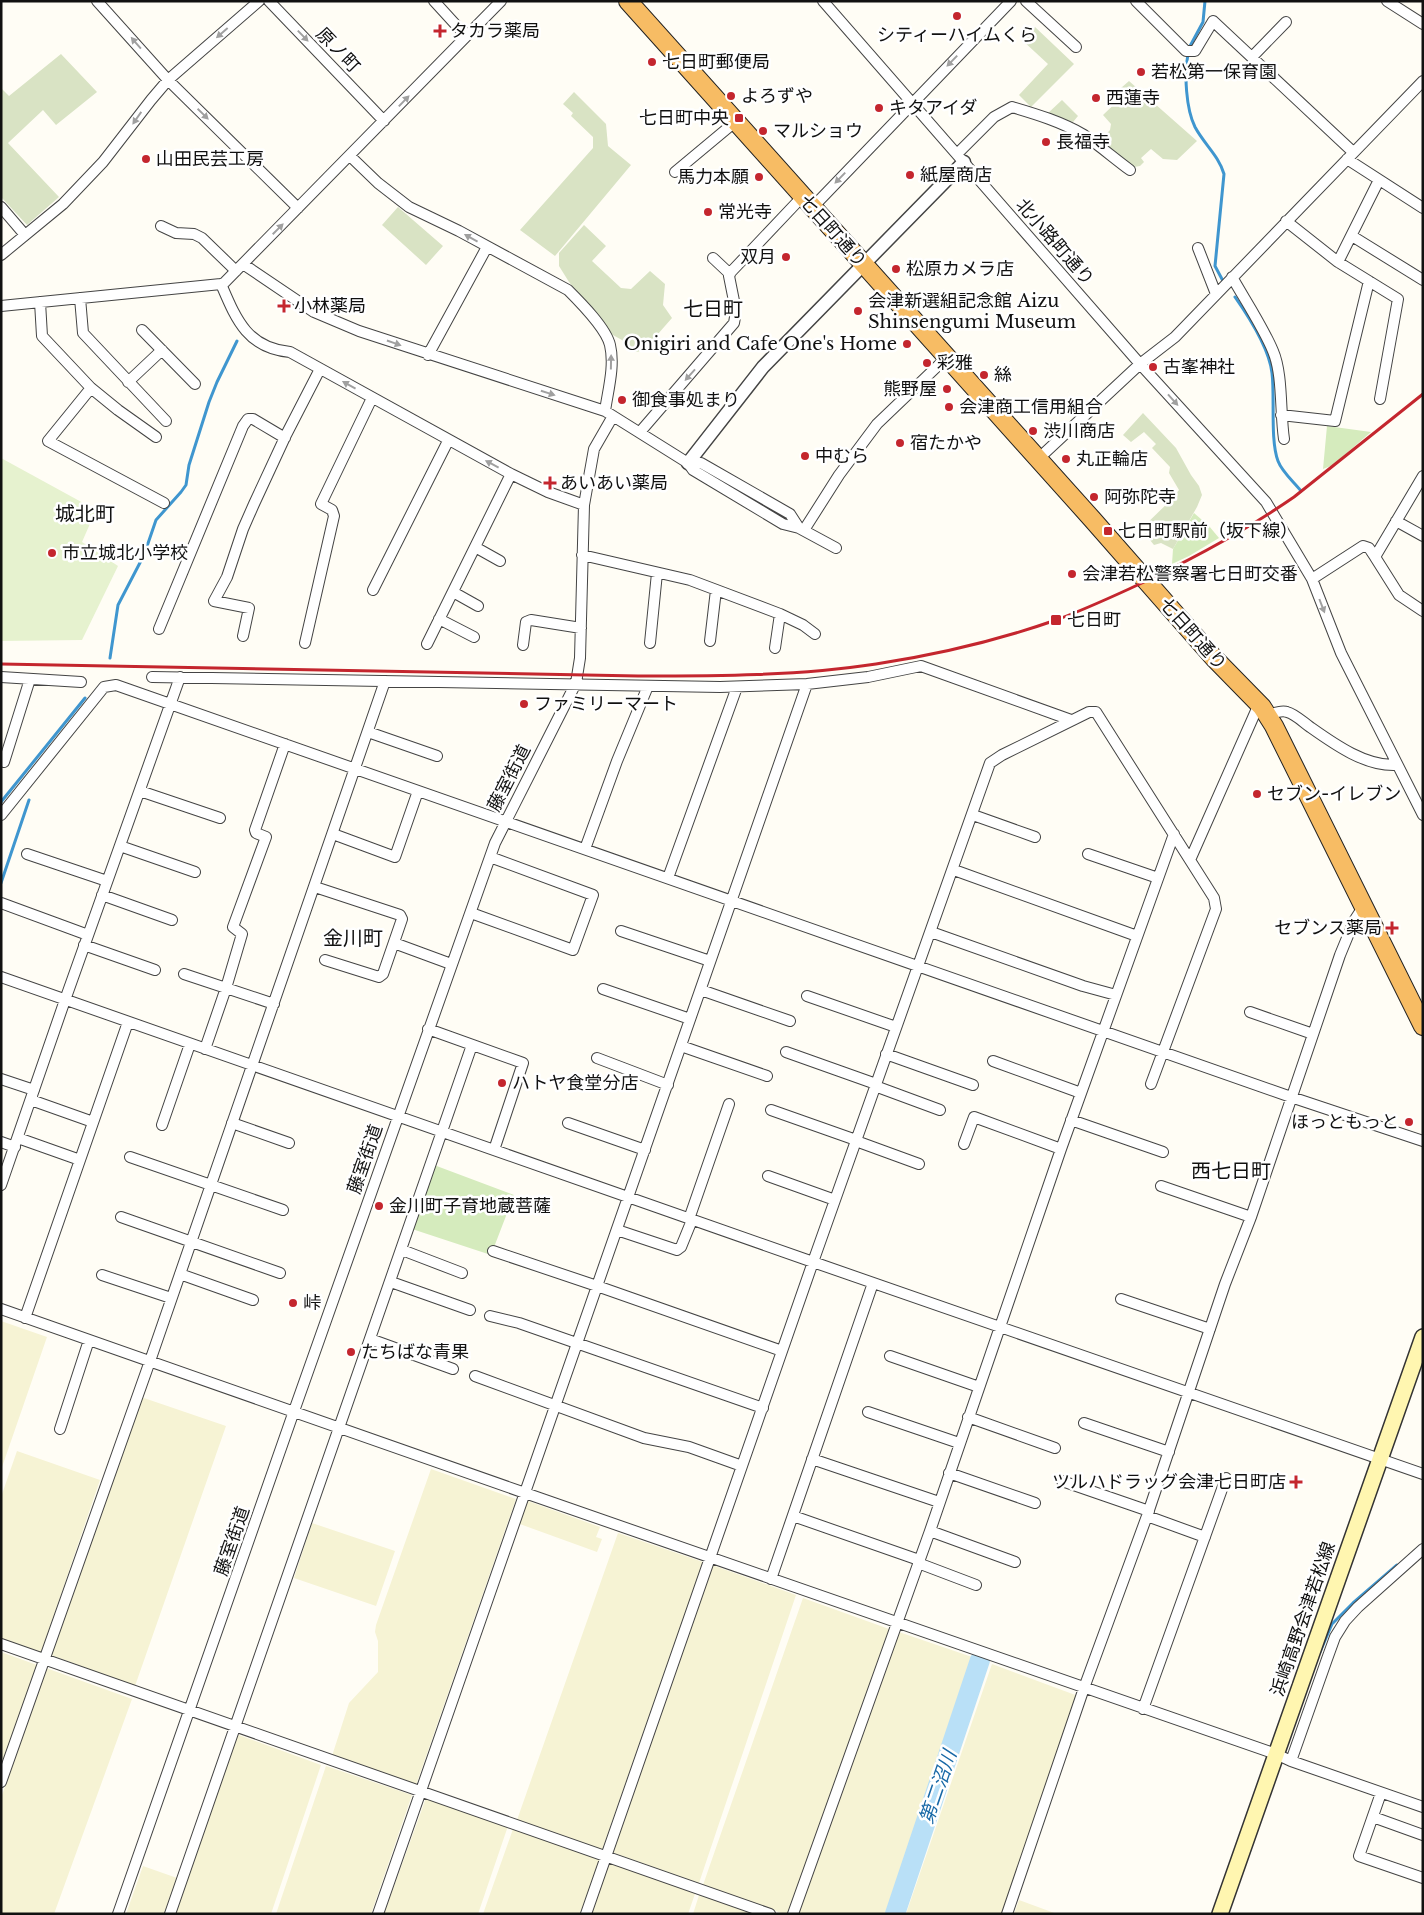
<svg xmlns="http://www.w3.org/2000/svg" width="1424" height="1915" font-family="'Libre Baskerville','Noto Sans JP',serif">
<style>
.farmland{fill:#f6f3d4}
.green{fill:#d5ebbd}
.cemetery{fill:#d9e3c4}
.pitch{fill:#e6f2cf}
.lines{fill:none;stroke-linecap:round;stroke-linejoin:round}
.stream{stroke:#3f96cf;stroke-width:3}
.river{stroke:#b9e0f7;stroke-width:20}
.minor-casing{stroke:#444;stroke-width:12}
.tertiary-casing{stroke:#444;stroke-width:15}
.secondary-casing{stroke:#333;stroke-width:18}
.trunk-casing{stroke:#222;stroke-width:20}
.minor{stroke:#fff;stroke-width:10}
.tertiary{stroke:#fff;stroke-width:12}
.secondary{stroke:#fff6b0;stroke-width:15}
.trunk{stroke:#f7bc64;stroke-width:18}
.rail{stroke:#c4262e;stroke-width:3}
.oneway{fill:#a0a0a0}
.poi-dot{fill:#c4262e;stroke:#fff;stroke-width:2}
.labels{text-anchor:middle;dominant-baseline:central;stroke-width:5;stroke-linejoin:round;paint-order:stroke}
.poi-label{font-size:18px;fill:#111;stroke:#fff;text-anchor:start}
.street-label{font-size:18px;fill:#111;stroke:#fff}
.water-label{font-size:19px;font-style:italic;fill:#1768a6;stroke:#fff}
.quarter-label{font-size:20px;fill:#111;stroke:#fff}
</style>
<rect width="100%" height="100%" fill="#fffdf5"/>
<path class="farmland" d="M 1,1321 L 47,1337 L 1,1470 Z
M 141,1397 L 226,1426 L 135,1686 L 51,1655 Z
M 17,1451 L 100,1480 L 41,1653 L 1,1640 L 1,1497 Z
M 431,1469 L 516,1499 L 416,1785 L 332,1756 L 349,1703 L 378,1672 L 378,1641 L 375,1632 L 376,1625 Z
M 525,1500 L 600,1527 L 596,1537 L 602,1539 L 597,1552 L 517,1523 Z
M 312,1523 L 395,1551 L 376,1606 L 294,1578 Z
M 618,1533 L 703,1562 L 602,1850 L 517,1820 Z
M 712,1565 L 796,1595 L 699,1883 L 611,1852 Z
M 803,1598 L 889,1629 L 789,1914 L 784,1914 L 703,1885 Z
M 896,1631 L 975,1658 L 890,1914 L 797,1914 Z
M 1,1652 L 37,1665 L 1,1768 Z
M 992,1664 L 1078,1696 L 1003,1914 L 906,1914 Z
M 46,1668 L 132,1699 L 54,1914 L 1,1914 L 1,1798 Z
M 236,1734 L 321,1765 L 271,1914 L 174,1914 Z
M 326,1766 L 412,1795 L 371,1914 L 276,1914 Z
M 426,1798 L 508,1826 L 478,1914 L 384,1914 Z
M 513,1829 L 600,1859 L 580,1914 L 483,1914 Z
M 608,1860 L 696,1891 L 688,1914 L 589,1914 Z
M 143,1866 L 177,1878 L 165,1914 L 126,1914 Z
M 700,1892 L 760,1914 L 693,1914 Z
M 1019,1900 L 1057,1914 L 1014,1914 Z"/>
<path class="green" d="M 1327,426 L 1371,432 L 1333,465 L 1323,469 Z
M 1194,513 L 1209,526 L 1219,538 L 1189,556 L 1172,564 L 1173,549 Z
M 434,1165 L 514,1195 L 491,1255 L 412,1229 Z"/>
<path class="cemetery" d="M 1035,27 L 1074,64 L 1031,107 L 1019,95 L 1048,64 L 1022,40 Z
M 61,54 L 97,92 L 56,125 L 43,110 L 8,143 L 59,197 L 27,225 L 1,197 L 1,88 L 9,96 Z
M 1129,81 L 1197,141 L 1177,160 L 1163,159 L 1151,149 L 1141,158 L 1144,162 L 1140,166 L 1134,167 L 1100,141 L 1110,130 L 1111,124 L 1103,115 L 1126,93 L 1121,88 Z
M 574,92 L 606,124 L 608,146 L 631,165 L 555,256 L 520,230 L 593,148 L 593,137 L 571,116 L 573,113 L 563,104 Z
M 1062,100 L 1078,116 L 1073,122 L 1047,114 Z
M 398,207 L 443,246 L 426,265 L 382,225 Z
M 584,225 L 606,246 L 592,261 L 621,288 L 631,289 L 650,271 L 665,284 L 663,305 L 672,318 L 643,351 L 635,352 L 622,340 L 611,334 L 569,282 L 559,266 L 559,253 Z
M 1143,413 L 1176,448 L 1191,475 L 1199,486 L 1202,495 L 1197,507 L 1173,549 L 1161,543 L 1154,545 L 1141,529 C 1154,516 1168,504 1179,490 L 1169,473 L 1170,467 L 1152,448 L 1156,444 L 1144,432 L 1131,442 L 1123,435 Z"/>
<path class="pitch" d="M 1,458 L 96,510 L 82,542 L 118,566 L 82,640 L 1,641 Z"/>
<g class="lines">
<path class="stream" d="M 1189,48 L 1203,22 L 1205,1
M 1188,54 C 1184,74 1186,109 1195,127 C 1204,144 1219,156 1224,174 L 1215,266 L 1223,281
M 1235,297 C 1249,317 1269,348 1272,373 C 1275,397 1270,440 1278,461 C 1282,472 1294,482 1301,491
M 110,658 L 118,605 L 144,555 L 156,520 L 181,492 L 186,485 L 189,465 L 209,402 L 217,382 L 237,341
M 1,802 L 85,698
M 1,883 L 29,800
M 1320,1652 L 1332,1624 L 1353,1603 L 1397,1565"/>
<path class="river" d="M 895,1914 L 980,1660"/>
<g class="minor-casing">
<path id="minor" d="M 97,1 L 168,80 L 298,208
M 269,1 L 384,121
M 434,1 L 466,36
M 823,1 L 1140,364 L 1266,502 L 1312,579 L 1341,653 L 1423,815
M 1026,1 L 1076,47
M 1136,1 L 1186,51 L 1195,51 L 1213,21 L 1353,152
M 1387,1 L 1423,24
M 1252,57 L 1286,22
M 957,154 L 994,117 L 1012,107 C 1036,114 1062,122 1084,135 C 1100,146 1115,159 1130,170
M 350,156 L 378,183 L 409,207 L 459,231 L 568,290 C 581,303 606,328 610,345 C 615,366 608,390 605,411
M 1347,159 L 1423,208
M 675,172 L 735,122
M 1379,180 L 1338,262 L 1398,299 L 1380,399
M 1,207 L 25,235
M 812,208 L 1011,1
M 1286,221 L 1338,262
M 161,226 L 176,233 L 194,234 L 202,238 L 236,271
M 1352,236 L 1423,280
M 1198,248 L 1216,294
M 1,255 L 63,204 L 103,162 L 151,100 L 168,80 L 259,1
M 713,258 L 730,274
M 243,264 L 314,312 L 359,331 L 605,411 L 688,463 L 701,463 L 790,514 L 799,528 L 836,548
M 1232,277 C 1245,300 1263,327 1273,351 C 1283,374 1280,413 1284,439
M 221,284 C 236,319 247,348 290,352 L 511,474 L 548,492 L 584,505
M 80,298 L 83,333 L 166,421
M 40,302 L 42,336 L 91,388 L 118,410 L 156,437
M 1,306 L 221,284 L 224,283 L 501,1
M 142,330 L 195,384
M 428,355 L 487,247
M 128,382 L 162,350
M 91,388 L 48,441 L 164,503
M 1281,415 L 1335,421 L 1369,281
M 640,432 L 734,323 L 736,311 L 729,276 L 731,272 L 802,197
M 1037,460 L 1140,364 L 1175,337 L 1423,81
M 688,463 L 693,470 L 783,524 L 799,528
M 1396,521 L 1423,536
M 804,530 L 839,475 L 877,424 L 946,358
M 475,547 L 500,561
M 582,555 L 690,580 L 780,614 L 803,625 L 815,634
M 1375,557 L 1399,595 L 1423,611
M 1312,579 L 1363,546 L 1369,548 L 1375,557 L 1423,476
M 373,590 L 448,441
M 453,592 L 478,606
M 439,619 L 474,637
M 159,629 L 243,426 L 248,419 L 253,419 L 285,438
M 243,636 L 249,608 L 214,601 L 227,577 L 243,529 L 254,504 L 286,435 L 320,369
M 710,641 L 716,590
M 305,643 L 334,516 L 332,510 L 321,504 L 372,398
M 650,643 L 657,573
M 427,644 L 511,474
M 523,645 L 526,622 L 531,620 L 581,628
M 775,648 L 780,614
M 1,677 L 81,682
M 152,677 L 720,687 L 807,684 L 868,677 L 921,666 L 1071,720
M 1269,715 C 1274,713 1282,710 1287,712 C 1295,714 1303,722 1310,727 C 1334,744 1366,767 1397,765
M 368,732 L 437,756
M 4,762 L 30,679
M 140,791 L 220,818
M 1,815 L 104,687 L 116,685 L 1291,1097 L 1423,1141
M 973,815 L 1035,837
M 333,834 L 395,857 L 418,791
M 120,846 L 195,872
M 585,849 L 617,761 L 648,686
M 27,854 L 107,881
M 1088,854 L 1158,878
M 1190,860 L 1259,704
M 954,870 L 1137,936
M 668,878 L 737,687
M 315,887 L 400,915 L 402,919 L 383,974 L 379,977 L 325,960
M 102,895 L 172,920
M 1,903 L 88,935
M 471,913 L 573,950 L 593,895 L 490,857
M 621,931 L 710,961
M 931,932 L 1083,986 L 1116,995
M 394,943 L 451,964
M 84,945 L 155,970
M 184,974 L 274,1004
M 1,977 L 813,1262 L 1423,1474
M 603,989 L 690,1019
M 701,990 L 790,1021
M 807,996 L 896,1027
M 1250,1012 L 1313,1034
M 428,1029 L 523,1063 L 494,1150
M 681,1046 L 767,1076
M 205,1049 L 226,988 L 242,934 L 233,927 L 266,837 L 256,833 L 255,830 L 285,744
M 786,1052 L 876,1084
M 886,1054 L 973,1085
M 597,1058 L 668,1085
M 993,1061 L 1081,1093
M 1,1079 L 34,1090
M 875,1086 L 940,1110
M 31,1100 L 93,1122
M 771,1110 L 856,1140
M 1071,1120 L 1163,1152
M 232,1123 L 289,1143
M 568,1123 L 645,1150
M 162,1125 L 190,1044
M 18,1138 L 80,1160
M 856,1141 L 919,1164
M 1,1142 L 15,1147
M 964,1144 L 974,1117 L 1061,1149
M 130,1157 L 283,1210
M 768,1176 L 835,1200
M 1,1185 L 65,1000 L 180,677
M 1161,1186 L 1251,1217
M 121,1217 L 280,1273
M 689,1219 L 729,1104
M 617,1230 L 677,1250 L 681,1247 L 692,1220
M 402,1250 L 462,1273
M 493,1251 L 597,1286 L 782,1351
M 180,1274 L 253,1300
M 102,1275 L 171,1298
M 391,1282 L 470,1310
M 1121,1299 L 1210,1329
M 1,1309 L 525,1493 L 1276,1754 L 1291,1761 L 1423,1807
M 490,1316 L 519,1323 L 763,1408
M 25,1318 L 128,1022
M 370,1339 L 453,1369
M 890,1356 L 979,1387
M 475,1376 L 644,1438 L 689,1447 L 742,1466
M 868,1412 L 959,1443
M 968,1417 L 1055,1448
M 1084,1423 L 1169,1452
M 60,1429 L 89,1340
M 812,1459 L 939,1502
M 949,1473 L 1035,1503
M 1062,1481 L 1149,1511
M 793,1516 L 919,1560
M 1147,1516 L 1205,1537
M 930,1531 L 1015,1562
M 918,1563 L 976,1585
M 771,1579 L 873,1283
M 1,1644 L 770,1914
M 1143,1709 L 1226,1478
M 1291,1761 L 1327,1659 L 1335,1637 L 1345,1621 L 1358,1607 L 1423,1549
M 1,1782 L 150,1361 L 385,681
M 1381,1793 L 1359,1856 L 1423,1878
M 1373,1817 L 1423,1835
M 118,1914 L 294,1411 L 495,843 L 576,683 L 580,658 L 584,505 L 594,449 L 613,416
M 170,1914 L 472,1045
M 378,1914 L 807,684
M 586,1914 L 813,1262 L 990,763 L 1002,755 L 1089,712 L 1096,712 L 1214,898 L 1216,909 L 1151,1084
M 793,1914 L 930,1531 L 1061,1149 L 1174,834
M 1007,1914 L 1084,1688 L 1147,1516 L 1225,1284 L 1251,1217 L 1340,955 L 1354,921 L 1363,907"/>
</g>
<g class="tertiary-casing">
<path id="tertiary" d="M 688,463 L 763,367 L 964,162"/>
</g>
<g class="secondary-casing">
<path id="secondary" d="M 1220,1914 L 1423,1337"/>
</g>
<g class="trunk-casing">
<path id="trunk" d="M 628,1 L 1092,519 L 1214,658 L 1262,707 L 1274,726 L 1423,1026"/>
</g>
<use href="#minor" class="minor"/>
<use href="#tertiary" class="tertiary"/>
<use href="#secondary" class="secondary"/>
<use href="#trunk" class="trunk"/>
<path class="rail" d="M 1,664 L 638,676 C 717,676 798,676 876,664 C 935,655 999,640 1056,620 C 1081,611 1105,600 1129,589 C 1187,562 1242,533 1294,497 L 1423,394"/>
</g>
<defs><path id="oneway-solid" d="M-6-.8H1V-3.2L6.5 0L1 3.2V.8H-6Z" transform="scale(1.25)"/></defs>
<g class="oneway">
<use href="#oneway-solid" transform="translate(222 33) rotate(139)"/>
<use href="#oneway-solid" transform="translate(303 36) rotate(46)"/>
<use href="#oneway-solid" transform="translate(136 43) rotate(-131)"/>
<use href="#oneway-solid" transform="translate(952 61) rotate(134)"/>
<use href="#oneway-solid" transform="translate(404 101) rotate(-46)"/>
<use href="#oneway-solid" transform="translate(203 114) rotate(44)"/>
<use href="#oneway-solid" transform="translate(137 118) rotate(125)"/>
<use href="#oneway-solid" transform="translate(840 178) rotate(134)"/>
<use href="#oneway-solid" transform="translate(278 229) rotate(-45)"/>
<use href="#oneway-solid" transform="translate(471 238) rotate(-151)"/>
<use href="#oneway-solid" transform="translate(394 343) rotate(19)"/>
<use href="#oneway-solid" transform="translate(611 362) rotate(-89)"/>
<use href="#oneway-solid" transform="translate(690 375) rotate(132)"/>
<use href="#oneway-solid" transform="translate(349 385) rotate(-151)"/>
<use href="#oneway-solid" transform="translate(548 393) rotate(18)"/>
<use href="#oneway-solid" transform="translate(1173 400) rotate(48)"/>
<use href="#oneway-solid" transform="translate(492 464) rotate(-152)"/>
<use href="#oneway-solid" transform="translate(1322 606) rotate(69)"/>
</g>
<g class="poi-dot">
<circle cx="957" cy="16" r="5"/>
<path d="M437.5 23.5h5v5h5v5h-5v5h-5v-5h-5v-5h5z"/>
<circle cx="652" cy="62" r="5"/>
<circle cx="1141" cy="72" r="5"/>
<circle cx="731" cy="96" r="5"/>
<circle cx="1096" cy="98" r="5"/>
<circle cx="879" cy="108" r="5"/>
<rect x="734" y="113" width="10" height="10" rx="2.5"/>
<circle cx="763" cy="131" r="5"/>
<circle cx="1046" cy="142" r="5"/>
<circle cx="146" cy="159" r="5"/>
<circle cx="910" cy="175" r="5"/>
<circle cx="759" cy="177" r="5"/>
<circle cx="708" cy="212" r="5"/>
<circle cx="786" cy="257" r="5"/>
<circle cx="896" cy="269" r="5"/>
<path d="M281.5 298.5h5v5h5v5h-5v5h-5v-5h-5v-5h5z"/>
<circle cx="858" cy="311" r="5"/>
<circle cx="907" cy="344" r="5"/>
<circle cx="927" cy="363" r="5"/>
<circle cx="1153" cy="367" r="5"/>
<circle cx="984" cy="375" r="5"/>
<circle cx="947" cy="389" r="5"/>
<circle cx="622" cy="400" r="5"/>
<circle cx="949" cy="407" r="5"/>
<circle cx="1033" cy="431" r="5"/>
<circle cx="900" cy="443" r="5"/>
<circle cx="805" cy="456" r="5"/>
<circle cx="1066" cy="459" r="5"/>
<path d="M547.5 475.5h5v5h5v5h-5v5h-5v-5h-5v-5h5z"/>
<circle cx="1094" cy="497" r="5"/>
<rect x="1103" y="526" width="10" height="10" rx="2.5"/>
<circle cx="52" cy="553" r="5"/>
<circle cx="1072" cy="574" r="5"/>
<rect x="1050" y="614" width="12" height="12" rx="2.5"/>
<circle cx="524" cy="704" r="5"/>
<circle cx="1257" cy="794" r="5"/>
<path d="M1389.5 920.5h5v5h5v5h-5v5h-5v-5h-5v-5h5z"/>
<circle cx="502" cy="1083" r="5"/>
<circle cx="1409" cy="1122" r="5"/>
<circle cx="379" cy="1206" r="5"/>
<circle cx="293" cy="1303" r="5"/>
<circle cx="351" cy="1352" r="5"/>
<path d="M1293.5 1474.5h5v5h5v5h-5v5h-5v-5h-5v-5h5z"/>
</g>
<g class="labels">
<g class="poi-label">
<text x="450" y="31">タカラ薬局</text>
<text x="957" y="35" text-anchor="middle">シティーハイムくら</text>
<text x="662" y="62">七日町郵便局</text>
<text x="1151" y="72">若松第一保育園</text>
<text x="741" y="96">よろずや</text>
<text x="1106" y="98">西蓮寺</text>
<text x="889" y="108">キタアイダ</text>
<text x="729" y="118" text-anchor="end">七日町中央</text>
<text x="773" y="131">マルショウ</text>
<text x="1056" y="142">長福寺</text>
<text x="156" y="159">山田民芸工房</text>
<text x="920" y="175">紙屋商店</text>
<text x="749" y="177" text-anchor="end">馬力本願</text>
<text x="718" y="212">常光寺</text>
<text x="776" y="257" text-anchor="end">双月</text>
<text x="906" y="269">松原カメラ店</text>
<text x="868" y="301">会津新選組記念館 Aizu<tspan x="868" dy="21">Shinsengumi Museum</tspan></text>
<text x="294" y="306">小林薬局</text>
<text x="897" y="344" text-anchor="end">Onigiri and Cafe One's Home</text>
<text x="937" y="363">彩雅</text>
<text x="1163" y="367">古峯神社</text>
<text x="994" y="375">絲</text>
<text x="937" y="389" text-anchor="end">熊野屋</text>
<text x="632" y="400">御食事処まり</text>
<text x="959" y="407">会津商工信用組合</text>
<text x="1043" y="431">渋川商店</text>
<text x="910" y="443">宿たかや</text>
<text x="815" y="456">中むら</text>
<text x="1076" y="459">丸正輪店</text>
<text x="560" y="483">あいあい薬局</text>
<text x="1104" y="497">阿弥陀寺</text>
<text x="1118" y="531">七日町駅前（坂下線）</text>
<text x="62" y="553">市立城北小学校</text>
<text x="1082" y="574">会津若松警察署七日町交番</text>
<text x="1067" y="620">七日町</text>
<text x="534" y="704">ファミリーマート</text>
<text x="1267" y="794">セブン-イレブン</text>
<text x="1382" y="928" text-anchor="end">セブンス薬局</text>
<text x="512" y="1083">ハトヤ食堂分店</text>
<text x="1399" y="1122" text-anchor="end">ほっともっと</text>
<text x="389" y="1206">金川町子育地蔵菩薩</text>
<text x="303" y="1303">峠</text>
<text x="361" y="1352">たちばな青果</text>
<text x="1286" y="1482" text-anchor="end">ツルハドラッグ会津七日町店</text>
</g>
<g class="street-label">
<text transform="translate(338 50) rotate(46)">原ノ町</text>
<text transform="translate(833 231) rotate(48)">七日町通り</text>
<text transform="translate(1055 242) rotate(49)">北小路町通り</text>
<text transform="translate(1193 634) rotate(48)">七日町通り</text>
<text transform="translate(509 778) rotate(-63)">藤室街道</text>
<text transform="translate(365 1159) rotate(-71)">藤室街道</text>
<text transform="translate(232 1541) rotate(-71)">藤室街道</text>
<text transform="translate(1303 1619) rotate(-71)">浜崎高野会津若松線</text>
</g>
<g class="water-label">
<text transform="translate(938 1787) rotate(-71)">第二沼川</text>
</g>
<g class="quarter-label">
<text x="713" y="309">七日町</text>
<text x="85" y="514">城北町</text>
<text x="353" y="938">金川町</text>
<text x="1231" y="1171">西七日町</text>
</g>
</g>
<rect width="1424" height="1915" fill="none" stroke="#111111" stroke-width="5"/>
</svg>
